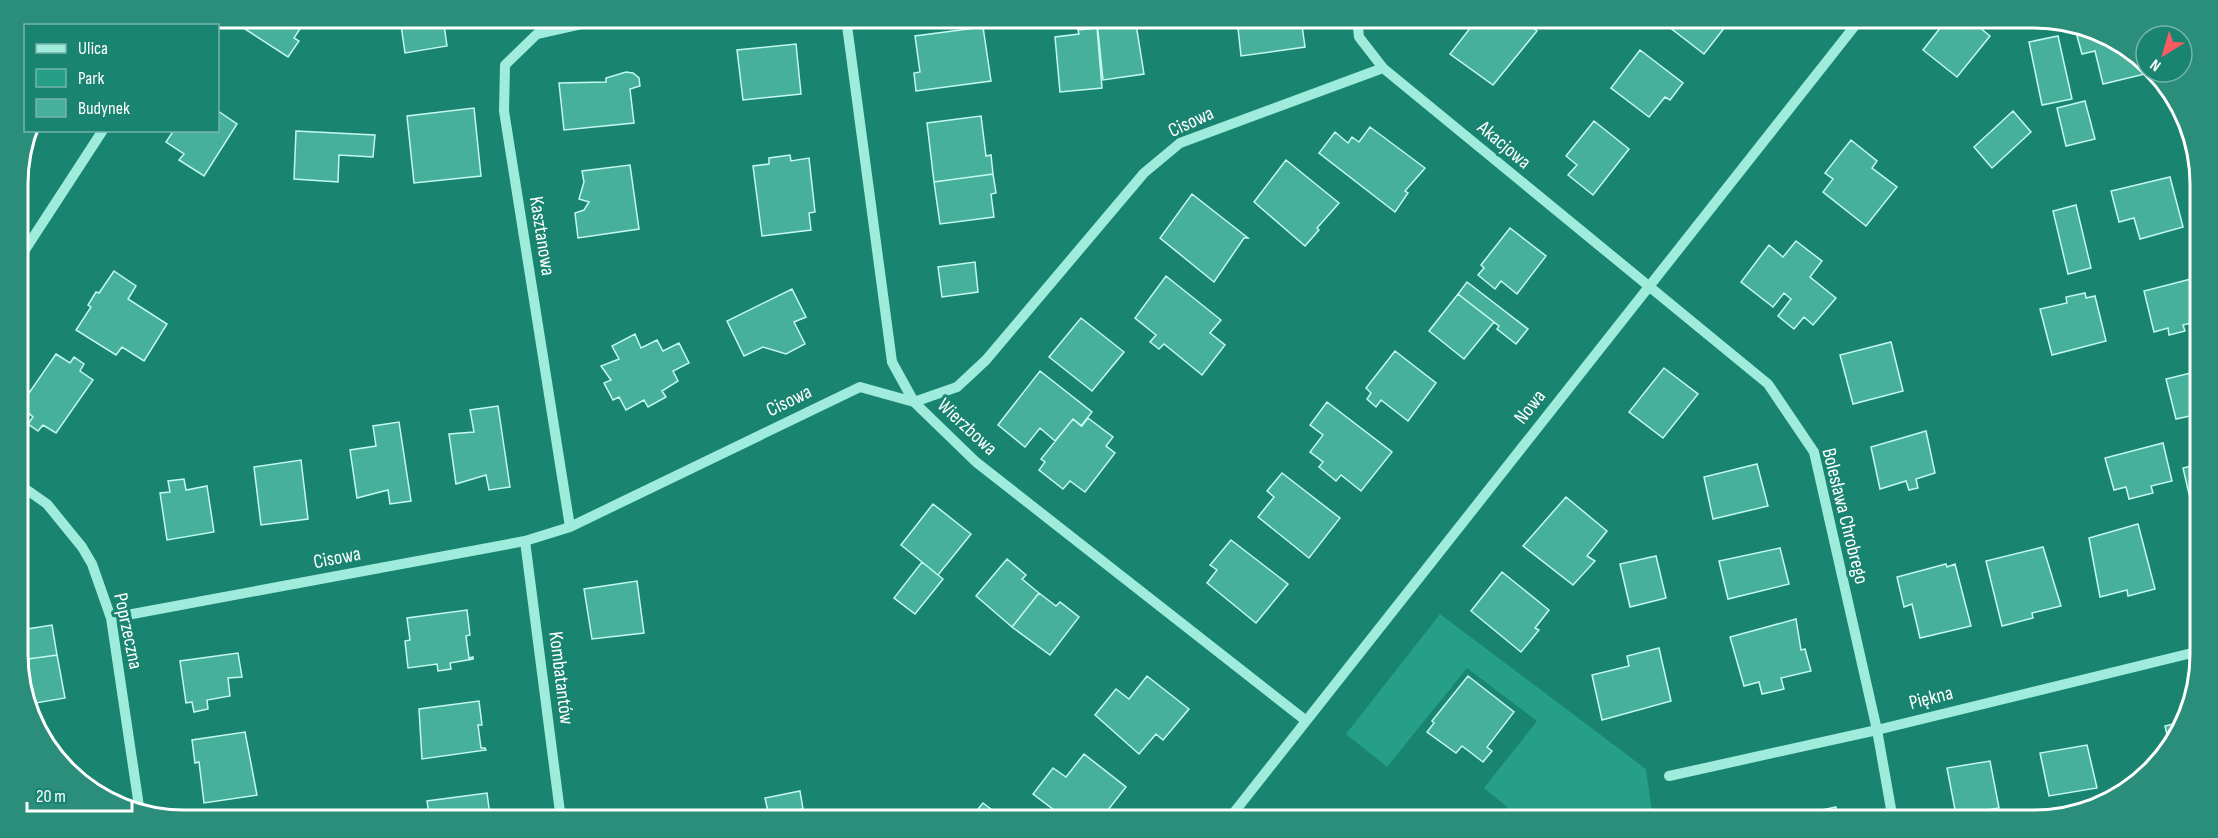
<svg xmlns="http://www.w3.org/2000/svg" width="2218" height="838" font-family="'Sofia Sans Condensed',sans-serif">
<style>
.green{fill:#259f87}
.building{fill:#46b09b;stroke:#c4f9ee;stroke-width:1.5}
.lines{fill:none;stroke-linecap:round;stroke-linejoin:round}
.minor{stroke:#9fecdc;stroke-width:10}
.labels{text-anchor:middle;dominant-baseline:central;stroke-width:6;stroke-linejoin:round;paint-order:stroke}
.street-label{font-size:20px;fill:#fff;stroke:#198470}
.rim{fill:none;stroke:#fff;stroke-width:3}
</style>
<rect width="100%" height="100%" fill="#198470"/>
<path class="green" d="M 1440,614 L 1646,769 L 1653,820 L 1523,820 L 1484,788 L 1537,721 L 1467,668 L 1387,767 L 1346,734 Z"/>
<path class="building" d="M 253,18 L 307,18 L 294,38 L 299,41 L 288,57 L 245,29 Z
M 400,18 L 443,18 L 447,46 L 405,53 Z
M 1119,18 L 1135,18 L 1144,74 L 1103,80 L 1097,21 Z
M 1241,18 L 1301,18 L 1305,47 L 1241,56 L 1238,28 L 1243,27 Z
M 1478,18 L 1520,18 L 1537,31 L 1493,85 L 1450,54 Z
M 1668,18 L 1732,18 L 1704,54 L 1664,23 Z
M 1948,18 L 1968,18 L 1990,36 L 1957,77 L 1923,50 Z
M 983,27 L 991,81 L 916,91 L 914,73 L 920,72 L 915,36 Z
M 1097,28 L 1102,88 L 1060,92 L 1055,37 L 1079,34 L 1078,30 Z
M 2094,32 L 2143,67 L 2145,74 L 2103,84 L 2095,51 L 2082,54 L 2077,36 Z
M 2058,36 L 2072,99 L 2042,105 L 2029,42 Z
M 796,44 L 801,94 L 743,100 L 737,50 Z
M 1640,50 L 1683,83 L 1670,100 L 1665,97 L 1649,117 L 1611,88 Z
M 626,72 L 633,73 L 639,78 L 640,86 L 630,89 L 634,123 L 564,130 L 559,83 L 606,82 L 606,78 Z
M 2085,101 L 2095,139 L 2066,146 L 2057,108 Z
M 474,108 L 481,176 L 414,183 L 407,116 Z
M 218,111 L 237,124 L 204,176 L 179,160 L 184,154 L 166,142 L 174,130 L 218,130 Z
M 2013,111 L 2031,132 L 1992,168 L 1974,147 Z
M 981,116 L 986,156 L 991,155 L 993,174 L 934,182 L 927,123 Z
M 1594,121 L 1629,149 L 1593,195 L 1568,175 L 1577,165 L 1566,156 Z
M 1370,127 L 1425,168 L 1405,191 L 1408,193 L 1395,212 L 1319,153 L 1335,132 L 1348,143 L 1352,137 L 1359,142 Z
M 296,131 L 375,135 L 373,157 L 339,155 L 338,182 L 294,179 Z
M 1851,140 L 1877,161 L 1872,168 L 1897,187 L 1866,226 L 1823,192 L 1833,179 L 1825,173 Z
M 790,155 L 791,161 L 809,158 L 815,212 L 809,213 L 811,230 L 762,236 L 753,166 L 769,164 L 769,158 Z
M 1286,160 L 1339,203 L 1317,228 L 1319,230 L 1305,246 L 1254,202 Z
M 630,165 L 639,229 L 578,238 L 575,213 L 584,210 L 589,202 L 579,199 L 584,182 L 582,171 Z
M 993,174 L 996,193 L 991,194 L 994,217 L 940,224 L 934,182 Z
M 2170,177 L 2183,227 L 2140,239 L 2134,218 L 2119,222 L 2111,191 Z
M 1192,194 L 1248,238 L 1244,238 L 1214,282 L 1160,238 Z
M 2076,205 L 2091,268 L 2068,274 L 2053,211 Z
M 1510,228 L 1546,256 L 1517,294 L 1501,281 L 1495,289 L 1478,275 L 1484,268 L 1481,265 Z
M 1796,241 L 1822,261 L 1810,277 L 1836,298 L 1813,325 L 1804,317 L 1794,329 L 1778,316 L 1791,299 L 1784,293 L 1773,307 L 1741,282 L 1769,245 L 1783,257 Z
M 975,262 L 978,292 L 942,297 L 938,267 Z
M 114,271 L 136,286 L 128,299 L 167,324 L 144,361 L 122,347 L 116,355 L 76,330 L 91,307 L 88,305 L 96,292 L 99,293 Z
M 1166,276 L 1221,320 L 1210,333 L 1225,345 L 1202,375 L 1164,344 L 1159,349 L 1150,342 L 1156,335 L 1135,318 Z
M 2195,278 L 2199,294 L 2199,321 L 2183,325 L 2185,331 L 2169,335 L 2168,328 L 2154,332 L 2144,291 Z
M 1467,282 L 1528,329 L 1516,344 L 1497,329 L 1499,326 L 1458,294 Z
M 792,289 L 806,317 L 794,322 L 805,344 L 786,354 L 763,347 L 744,356 L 727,321 Z
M 2085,293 L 2086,298 L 2095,296 L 2106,341 L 2052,355 L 2040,309 L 2067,303 L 2066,297 Z
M 1458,294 L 1494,322 L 1464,359 L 1429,331 Z
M 1081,318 L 1124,352 L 1092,391 L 1049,357 Z
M 635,334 L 641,348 L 657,340 L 663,351 L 679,343 L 689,363 L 673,371 L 678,381 L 662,391 L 666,397 L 648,407 L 644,400 L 626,410 L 619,397 L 613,400 L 604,383 L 611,380 L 601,366 L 619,359 L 612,346 Z
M 1891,342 L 1903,391 L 1853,404 L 1840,355 Z
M 1395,351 L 1436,383 L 1408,421 L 1381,400 L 1376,407 L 1367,399 L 1371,393 L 1366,388 Z
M 56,354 L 70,363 L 74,357 L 84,364 L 80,371 L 93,380 L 56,433 L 43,425 L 38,431 L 28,424 L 33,417 L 20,406 Z
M 1664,368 L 1698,394 L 1663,438 L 1629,412 Z
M 1040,371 L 1092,412 L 1081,426 L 1073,419 L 1055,441 L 1040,428 L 1025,447 L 998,425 Z
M 2199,371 L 2199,414 L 2176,419 L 2166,379 Z
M 1327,402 L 1392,452 L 1361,491 L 1341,475 L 1336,481 L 1319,467 L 1323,462 L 1310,452 L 1323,435 L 1310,425 Z
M 498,406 L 510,487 L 489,490 L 486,475 L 456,484 L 449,434 L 474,432 L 470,410 Z
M 1088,418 L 1113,437 L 1106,446 L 1115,453 L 1085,492 L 1070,481 L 1063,489 L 1039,470 L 1045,462 L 1041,459 L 1073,419 L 1082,426 Z
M 399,422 L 411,501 L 390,504 L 388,490 L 357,498 L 350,450 L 376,446 L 373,426 Z
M 1926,431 L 1935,473 L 1916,479 L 1918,488 L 1909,490 L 1906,481 L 1880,489 L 1871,447 Z
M 2163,443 L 2172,481 L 2151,486 L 2153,493 L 2129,499 L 2126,487 L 2114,490 L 2105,458 Z
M 301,460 L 308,519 L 261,525 L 254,467 Z
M 1757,464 L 1768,506 L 1713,519 L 1704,477 Z
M 2199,464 L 2200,509 L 2193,511 L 2183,468 Z
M 1282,473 L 1340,518 L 1309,558 L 1258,517 L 1274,497 L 1267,491 Z
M 184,479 L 186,490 L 207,486 L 214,532 L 167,540 L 160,493 L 170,492 L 168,481 Z
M 1566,497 L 1607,531 L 1587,556 L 1595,561 L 1573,585 L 1523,546 Z
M 933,504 L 971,534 L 938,575 L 901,545 Z
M 2138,524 L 2155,589 L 2128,596 L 2127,590 L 2100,597 L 2089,538 Z
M 1231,540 L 1288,584 L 1256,623 L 1207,583 L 1217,570 L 1210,565 Z
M 2043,547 L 2061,606 L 2032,613 L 2033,618 L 2002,626 L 1986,561 Z
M 1780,548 L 1789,584 L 1728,599 L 1719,561 Z
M 1656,556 L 1666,598 L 1630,607 L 1620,564 Z
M 1007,559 L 1026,575 L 1022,579 L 1039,593 L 1012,627 L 976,596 Z
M 922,562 L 943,579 L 915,614 L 894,598 Z
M 1946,564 L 1947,567 L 1955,564 L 1971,626 L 1920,638 L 1912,604 L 1904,607 L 1897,577 Z
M 1502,572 L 1549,610 L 1535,628 L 1539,630 L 1521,652 L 1471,611 Z
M 637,581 L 644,633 L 592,639 L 584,589 Z
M 1039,593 L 1056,606 L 1060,602 L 1079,617 L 1050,655 L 1012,627 Z
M 467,610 L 470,635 L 466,636 L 469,658 L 473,657 L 473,659 L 450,663 L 451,669 L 438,671 L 437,664 L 408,668 L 405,641 L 410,640 L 407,618 Z
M 1796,619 L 1801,650 L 1805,649 L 1811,671 L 1781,678 L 1784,689 L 1762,694 L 1759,682 L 1744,686 L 1730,637 Z
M 52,625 L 57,655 L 21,660 L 21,630 Z
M 1659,648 L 1671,701 L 1602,720 L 1592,675 L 1629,666 L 1627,656 Z
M 238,653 L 242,677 L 228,678 L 230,696 L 207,700 L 208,709 L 194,712 L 192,702 L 186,703 L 180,661 Z
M 57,655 L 65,698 L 30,704 L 21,685 L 21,660 Z
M 1147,676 L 1189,709 L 1163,740 L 1156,734 L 1139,754 L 1095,715 L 1116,689 L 1129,699 Z
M 1468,676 L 1514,712 L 1487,747 L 1492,751 L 1483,762 L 1462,746 L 1456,753 L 1427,732 L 1434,723 L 1432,721 Z
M 479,701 L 482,725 L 478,725 L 481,748 L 485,748 L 486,750 L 422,759 L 419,709 Z
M 2181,722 L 2168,739 L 2165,726 Z
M 245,732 L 257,795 L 204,803 L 199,762 L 195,763 L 192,740 Z
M 2087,745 L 2097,788 L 2049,796 L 2040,753 Z
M 1084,754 L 1126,787 L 1101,819 L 1094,813 L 1089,820 L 1061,820 L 1052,813 L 1054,810 L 1033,794 L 1053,768 L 1066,777 Z
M 1990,761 L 1999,808 L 1956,815 L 1947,768 Z
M 800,791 L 803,809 L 769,816 L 765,798 Z
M 487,793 L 490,816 L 495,815 L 496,820 L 430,820 L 427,801 Z
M 983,803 L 1005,820 L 969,820 Z
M 1836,807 L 1838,820 L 1790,820 L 1790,817 Z"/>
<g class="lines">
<path class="minor" d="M 846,18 L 892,362 L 914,402 L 976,462 L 1305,720
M 1357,18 L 1359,37 L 1383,68 L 1768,384 L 1814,452 L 1877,730 L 1893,820
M 172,26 L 176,20
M 19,259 L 103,130
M 20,485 L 47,504 L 82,547 L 92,564 L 111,618 L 140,813
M 570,527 L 504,111 L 505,65 L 537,34 L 608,18
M 525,541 L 561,820
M 111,618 L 525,541 L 570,527 L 860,387 L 914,402 L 957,387 L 986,360 L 1144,173 L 1180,143 L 1383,68
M 1669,776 L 1877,730 L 2200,651
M 1228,820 L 1861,18"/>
</g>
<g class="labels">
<g class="street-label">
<text transform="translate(1191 122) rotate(-25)">Cisowa</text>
<text transform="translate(1504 145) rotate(40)">Akacjowa</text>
<text transform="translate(542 236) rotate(81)">Kasztanowa</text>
<text transform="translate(789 401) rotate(-26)">Cisowa</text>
<text transform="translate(1530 407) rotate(-52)">Nowa</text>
<text transform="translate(967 427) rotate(43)">Wierzbowa</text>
<text transform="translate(1845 516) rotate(76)">Bolesława Chrobrego</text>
<text transform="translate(337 558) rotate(-11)">Cisowa</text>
<text transform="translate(128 631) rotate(78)">Poprzeczna</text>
<text transform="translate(561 678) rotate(83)">Kombatantów</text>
<text transform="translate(1931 698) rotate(-14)">Piękna</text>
</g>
</g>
<path d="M0 0H2218V838H0ZM184 28H2034A156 156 0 0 1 2190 184V654A156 156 0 0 1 2034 810H184A156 156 0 0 1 28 654V184A156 156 0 0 1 184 28Z" fill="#2b8e7b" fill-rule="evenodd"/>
<path class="rim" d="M184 28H2034A156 156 0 0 1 2190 184V654A156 156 0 0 1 2034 810H184A156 156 0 0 1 28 654V184A156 156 0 0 1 184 28Z"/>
<rect x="24" y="24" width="195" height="108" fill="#198470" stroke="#75b5a9" stroke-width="1.5"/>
<rect x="36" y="44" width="30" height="9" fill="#9fecdc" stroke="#75b5a9" stroke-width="1.5"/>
<text x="78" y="54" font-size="18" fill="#ffffff">Ulica</text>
<rect x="36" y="69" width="30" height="18" fill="#259f87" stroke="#75b5a9" stroke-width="1.5"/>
<text x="78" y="84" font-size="18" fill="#ffffff">Park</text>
<rect x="36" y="99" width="30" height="18" fill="#46b09b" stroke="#75b5a9" stroke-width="1.5"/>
<text x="78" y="114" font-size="18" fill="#ffffff">Budynek</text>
<g transform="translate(2164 54) rotate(217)"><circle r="28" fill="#198470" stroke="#75b5a9" stroke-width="1.5"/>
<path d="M0-4.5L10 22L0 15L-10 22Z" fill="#fe5a61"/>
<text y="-9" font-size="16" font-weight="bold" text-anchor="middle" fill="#ffffff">N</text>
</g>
<path d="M27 802v9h105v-9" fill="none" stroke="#ffffff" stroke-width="3"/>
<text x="36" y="802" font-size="18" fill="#ffffff" stroke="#198470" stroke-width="4.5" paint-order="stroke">20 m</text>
</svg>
